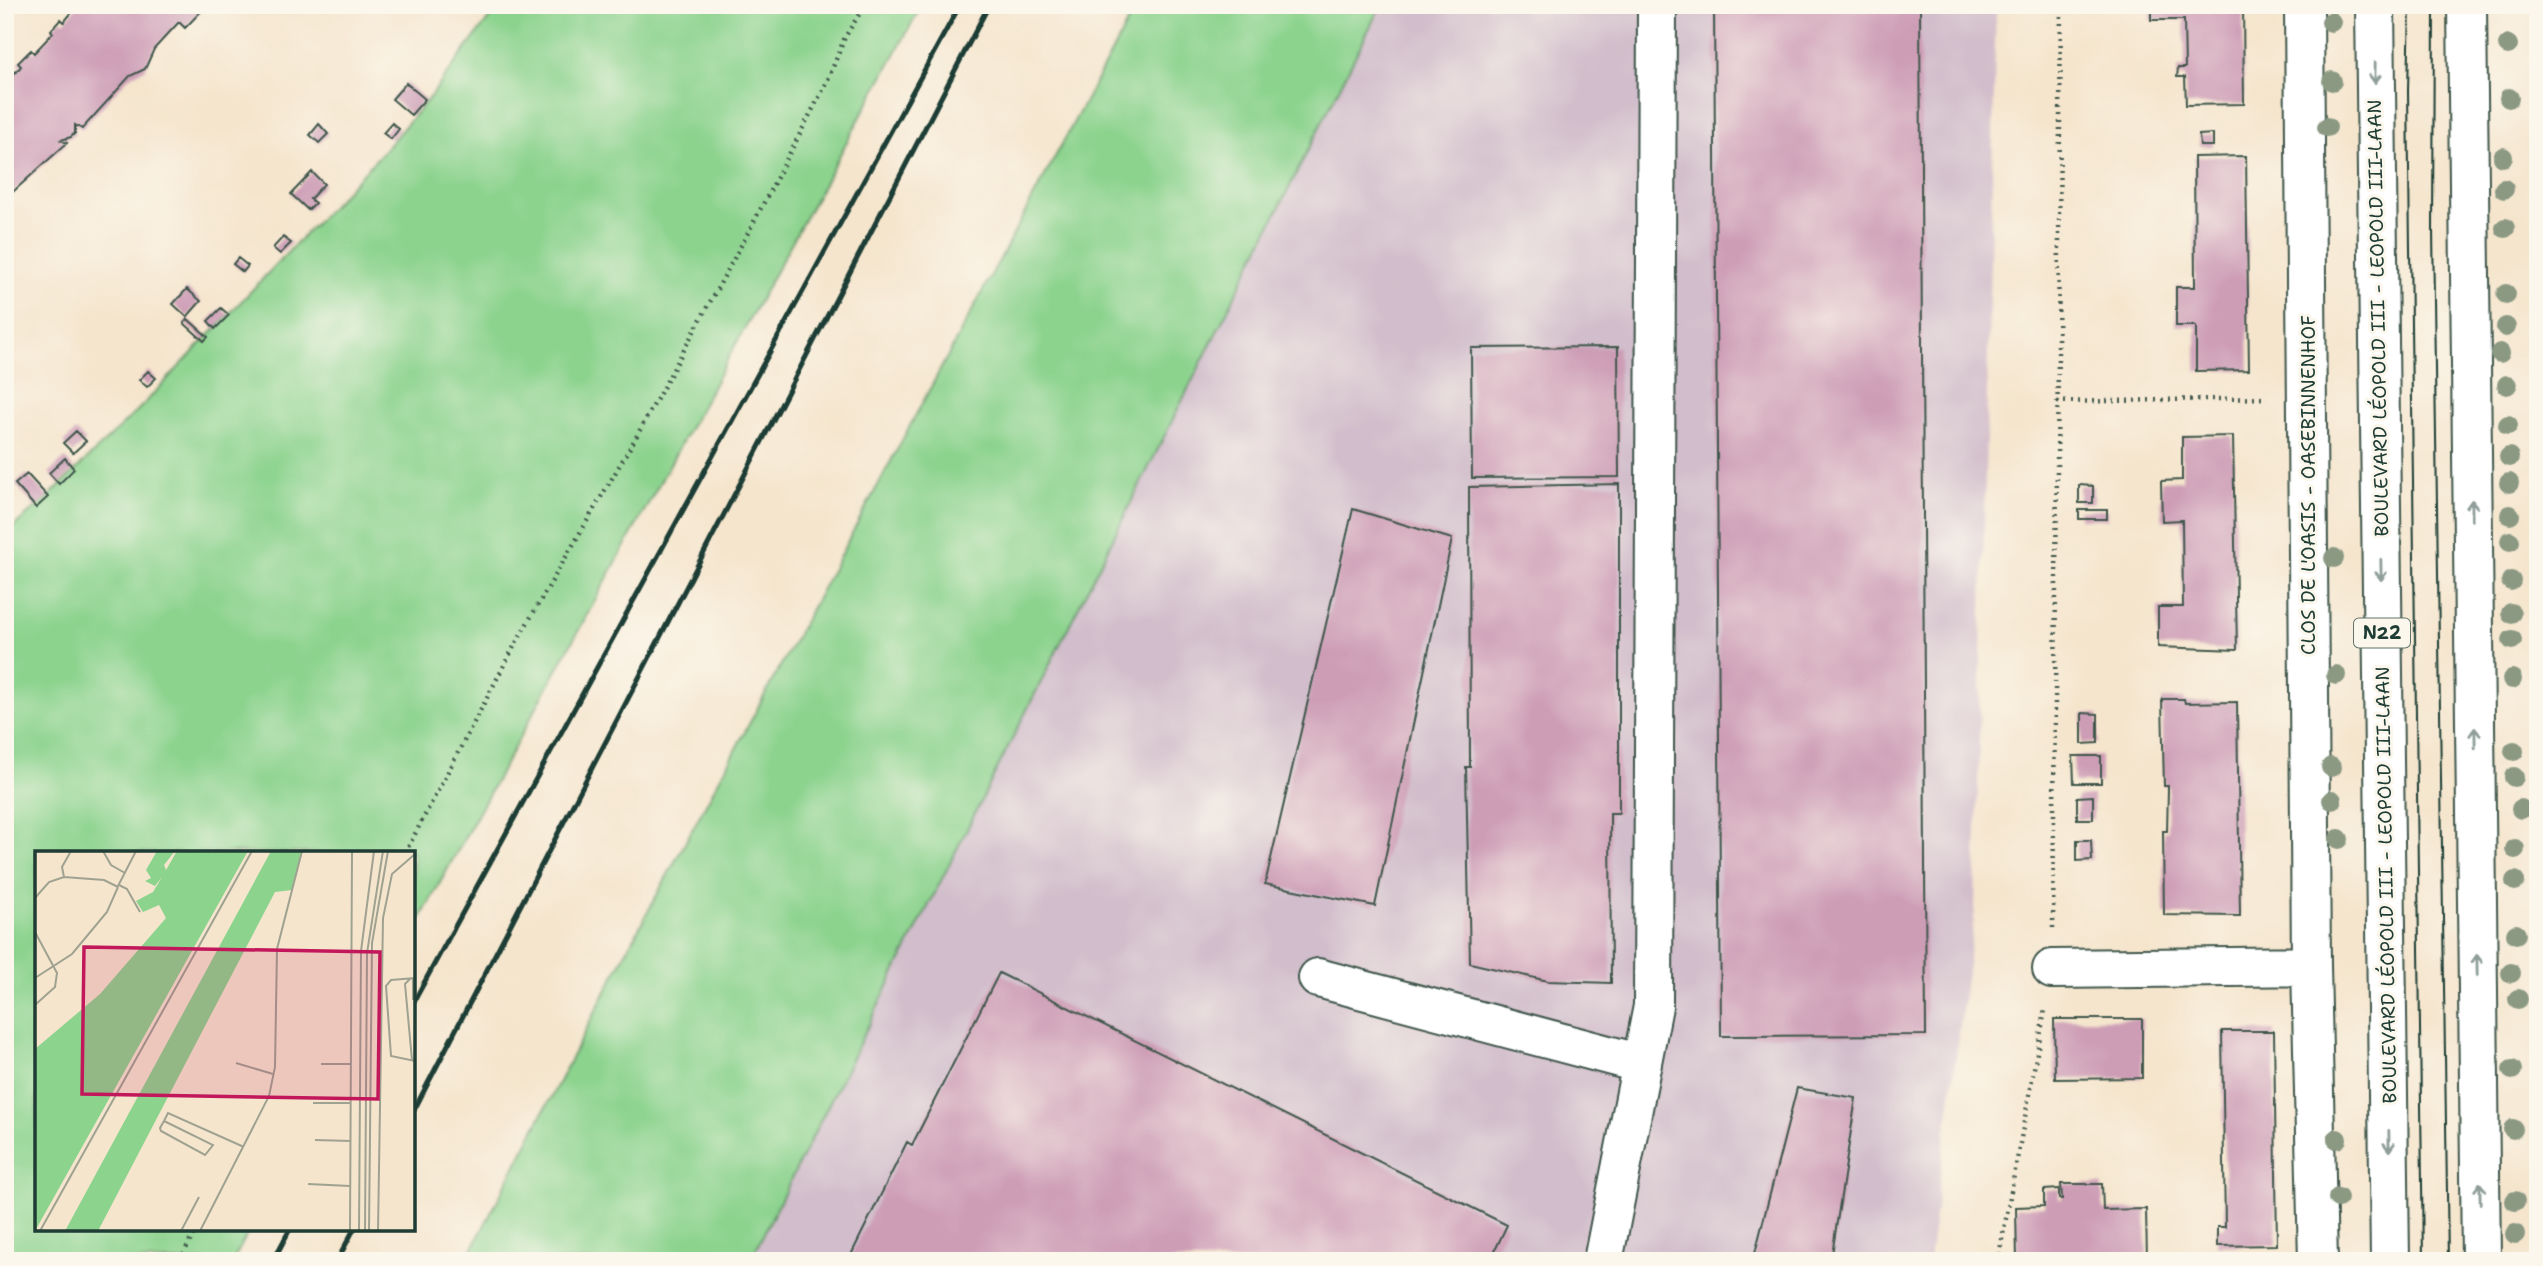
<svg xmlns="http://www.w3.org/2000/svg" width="2543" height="1266" font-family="'Shantell Sans',sans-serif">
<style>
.industrial{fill:#d1bdcb}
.green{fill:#8cd38e;stroke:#568861;stroke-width:2}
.building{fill:#cd9db6}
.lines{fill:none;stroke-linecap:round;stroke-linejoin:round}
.minor-casing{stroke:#3f564b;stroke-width:42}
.major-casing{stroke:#3f564b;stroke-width:42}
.path{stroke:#3f564b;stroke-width:4.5;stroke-dasharray:2 5;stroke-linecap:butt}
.minor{stroke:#fff;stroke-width:38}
.major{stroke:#fff;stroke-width:38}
.tram{stroke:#1f3d34;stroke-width:2}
.rail{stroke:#1f3d34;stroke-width:5}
.tree{fill:#8b9983}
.oneway{stroke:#8f9e9a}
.labels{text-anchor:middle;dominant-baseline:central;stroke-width:6;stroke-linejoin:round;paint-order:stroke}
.shield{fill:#fbf7ec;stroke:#61756b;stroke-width:2}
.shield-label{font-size:18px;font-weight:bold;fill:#1f3d34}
.street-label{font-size:19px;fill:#1f3d34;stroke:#fbf7ec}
.inset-road{fill:none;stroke:#9fa290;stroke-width:2}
.view{fill:#c2185b;fill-opacity:0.15;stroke:#c2185b;stroke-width:3.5}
.inset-edge{fill:none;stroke:#1f3d34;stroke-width:3.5}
</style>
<rect width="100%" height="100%" fill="#fbf7ec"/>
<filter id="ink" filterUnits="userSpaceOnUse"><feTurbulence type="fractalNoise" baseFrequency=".0143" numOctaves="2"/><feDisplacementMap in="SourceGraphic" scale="14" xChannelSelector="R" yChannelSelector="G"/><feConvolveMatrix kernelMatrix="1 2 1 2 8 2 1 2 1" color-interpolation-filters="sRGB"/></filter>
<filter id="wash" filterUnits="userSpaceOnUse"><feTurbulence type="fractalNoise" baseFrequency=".00686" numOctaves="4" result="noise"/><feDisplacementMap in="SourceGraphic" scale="28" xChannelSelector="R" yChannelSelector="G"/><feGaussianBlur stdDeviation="1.57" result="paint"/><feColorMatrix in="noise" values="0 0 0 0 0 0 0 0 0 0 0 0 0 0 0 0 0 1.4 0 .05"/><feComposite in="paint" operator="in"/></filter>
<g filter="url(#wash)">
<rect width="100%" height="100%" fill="#f5e5cd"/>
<path class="industrial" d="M 1381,5 L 1996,5 L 1975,910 L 1929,1261 L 750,1261 Z"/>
<path class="green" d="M 499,5 L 922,5 L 413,932 L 413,853 L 37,853 L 37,1229 L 250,1229 L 233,1261 L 5,1261 L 5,534 L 48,497 L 145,403 L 380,155 L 430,97 Z
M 1137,5 L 1381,5 L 750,1261 L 466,1261 L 631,943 Z"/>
<g id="blocks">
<path class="building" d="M 78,5 L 207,5 L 185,28 L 179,22 L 154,49 L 145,69 L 130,76 L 82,129 L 75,125 L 75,133 L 71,137 L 61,140 L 67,143 L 5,199 L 5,76 L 12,70 L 15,73 L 18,70 L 21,66 L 18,63 L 31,50 L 34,53 L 53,33 L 51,30 L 61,19 L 64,22 Z
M 1714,5 L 1920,5 L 1926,1035 L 1721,1036 Z
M 2151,5 L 2243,5 L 2244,104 L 2186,105 L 2185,77 L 2177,77 L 2178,68 L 2185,68 L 2184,20 L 2151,20 Z
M 406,83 L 425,99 L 411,115 L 392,99 Z
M 392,123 L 399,129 L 391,139 L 383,133 Z
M 319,124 L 328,134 L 319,143 L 310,135 Z
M 2213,134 L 2213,146 L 2200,146 L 2199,135 Z
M 2246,156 L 2249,370 L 2196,371 L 2196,326 L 2176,326 L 2176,287 L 2195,287 L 2194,157 Z
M 312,172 L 324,184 L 310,199 L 315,203 L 308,210 L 291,194 Z
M 283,237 L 291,243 L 280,254 L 273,248 Z
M 238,258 L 248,266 L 243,272 L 233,264 Z
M 187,289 L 201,301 L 187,317 L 173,304 Z
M 221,308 L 229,315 L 215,329 L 208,321 Z
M 188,319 L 208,337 L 204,341 L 184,323 Z
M 1618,347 L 1619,477 L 1472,478 L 1471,348 Z
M 148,371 L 156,378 L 147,387 L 139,380 Z
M 76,431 L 86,441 L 73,453 L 63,443 Z
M 2233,436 L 2237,650 L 2158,647 L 2158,607 L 2183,607 L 2182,520 L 2162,521 L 2161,481 L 2182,480 L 2182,437 Z
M 65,458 L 74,469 L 59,484 L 49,473 Z
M 27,474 L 48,497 L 36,508 L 15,484 Z
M 1619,484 L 1619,813 L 1610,813 L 1611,983 L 1548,981 L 1470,963 L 1466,767 L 1470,767 L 1469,487 Z
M 2079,485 L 2093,486 L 2093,503 L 2079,503 Z
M 1353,509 L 1452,539 L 1375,906 L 1265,884 Z
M 2079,510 L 2107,510 L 2107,519 L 2079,519 Z
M 2162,699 L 2184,699 L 2185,703 L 2237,702 L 2240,916 L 2164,915 L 2163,831 L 2167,831 L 2168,789 L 2168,786 L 2164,786 Z
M 2082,713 L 2098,714 L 2098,743 L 2082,744 Z
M 2073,756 L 2101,756 L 2101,783 L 2074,783 Z
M 2093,796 L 2093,819 L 2077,819 L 2077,797 Z
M 2077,840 L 2091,840 L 2092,860 L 2077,861 Z
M 999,973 L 1507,1225 L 1490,1261 L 848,1261 L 907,1142 L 912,1145 Z
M 2054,1019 L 2142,1019 L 2142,1078 L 2055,1079 Z
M 2222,1031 L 2274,1031 L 2277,1245 L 2217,1246 L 2217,1227 L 2225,1227 Z
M 1797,1088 L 1856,1098 L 1831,1261 L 1753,1261 Z
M 2061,1184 L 2102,1184 L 2103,1210 L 2146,1209 L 2147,1260 L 2017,1261 L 2016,1207 L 2044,1206 L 2044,1190 L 2059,1189 L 2059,1199 L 2062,1199 Z"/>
</g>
</g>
<g filter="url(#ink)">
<use href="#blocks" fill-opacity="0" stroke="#3f564b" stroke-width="2"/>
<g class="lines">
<g class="minor-casing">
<path id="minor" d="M 2304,5 L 2311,966 L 2318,1261
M 2052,969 L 2311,966
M 1318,978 L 1642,1064
M 1603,1261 L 1653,1006 L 1657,5"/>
</g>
<g class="major-casing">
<path id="major" d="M 2375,5 L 2390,1261
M 2467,5 L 2481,1261"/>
</g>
<path class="path" d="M 2057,402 L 2267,398
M 405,853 L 518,639 L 635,439 L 749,231 L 827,82 L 845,37 L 865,5
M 2053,928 L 2061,5
M 180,1261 L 196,1229
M 1998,1261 L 2045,1010"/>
<use href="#minor" class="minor"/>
<use href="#major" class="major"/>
<path class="tram" d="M 2410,5 L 2408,91 L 2423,1261
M 2434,5 L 2433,230 L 2448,1261"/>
<path class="rail" d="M 413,1003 L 960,5
M 413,1112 L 989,5
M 273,1261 L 290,1229
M 337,1261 L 354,1229"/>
</g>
<g class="tree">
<circle cx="2331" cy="22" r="10"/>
<circle cx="2508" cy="45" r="10"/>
<circle cx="2332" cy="81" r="10"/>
<circle cx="2509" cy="98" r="10"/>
<circle cx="2327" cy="127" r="10"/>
<circle cx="2503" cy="157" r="10"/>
<circle cx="2504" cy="189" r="10"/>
<circle cx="2505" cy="228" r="10"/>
<circle cx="2506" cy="294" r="10"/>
<circle cx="2506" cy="327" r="10"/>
<circle cx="2500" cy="353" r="10"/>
<circle cx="2507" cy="385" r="10"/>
<circle cx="2508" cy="425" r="10"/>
<circle cx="2509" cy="457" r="10"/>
<circle cx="2509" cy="483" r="10"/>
<circle cx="2510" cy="515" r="10"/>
<circle cx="2510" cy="541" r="10"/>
<circle cx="2334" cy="558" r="10"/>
<circle cx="2511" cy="581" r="10"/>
<circle cx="2511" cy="613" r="10"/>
<circle cx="2512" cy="640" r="10"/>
<circle cx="2336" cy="675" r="10"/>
<circle cx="2512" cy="679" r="10"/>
<circle cx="2514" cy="751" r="10"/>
<circle cx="2331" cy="767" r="10"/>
<circle cx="2514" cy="777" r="10"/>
<circle cx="2332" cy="800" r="10"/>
<circle cx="2521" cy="809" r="10"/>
<circle cx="2339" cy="839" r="10"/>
<circle cx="2515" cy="849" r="10"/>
<circle cx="2515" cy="881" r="10"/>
<circle cx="2516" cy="934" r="10"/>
<circle cx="2511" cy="973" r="10"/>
<circle cx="2518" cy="999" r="10"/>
<circle cx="2512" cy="1070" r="10"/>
<circle cx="2513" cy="1129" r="10"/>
<circle cx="2337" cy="1139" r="10"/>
<circle cx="2338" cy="1198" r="10"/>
<circle cx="2515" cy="1201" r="10"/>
<circle cx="2515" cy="1234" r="10"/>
</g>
<defs><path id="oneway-shaft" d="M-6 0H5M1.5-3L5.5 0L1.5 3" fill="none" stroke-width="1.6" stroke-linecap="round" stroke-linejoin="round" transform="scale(1.75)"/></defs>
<g class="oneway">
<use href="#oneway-shaft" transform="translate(2375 73) rotate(91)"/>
<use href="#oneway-shaft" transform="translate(2472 510) rotate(-91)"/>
<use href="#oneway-shaft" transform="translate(2381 570) rotate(89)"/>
<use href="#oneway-shaft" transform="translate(2475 738) rotate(-91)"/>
<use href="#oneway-shaft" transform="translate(2477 965) rotate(-91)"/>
<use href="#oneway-shaft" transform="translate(2389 1141) rotate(89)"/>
<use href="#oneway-shaft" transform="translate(2480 1193) rotate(-91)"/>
</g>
</g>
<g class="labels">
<rect class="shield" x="2354" y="618.5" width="56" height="29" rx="5"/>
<g class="shield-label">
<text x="2382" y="633">N22</text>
</g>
<g class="street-label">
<text transform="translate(2378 318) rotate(-91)">BOULEVARD LÉOPOLD III - LEOPOLD III-LAAN</text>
<text transform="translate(2308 485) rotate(-90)">CLOS DE L'OASIS - OASEBINNENHOF</text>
<text transform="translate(2386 885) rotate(-91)">BOULEVARD LÉOPOLD III - LEOPOLD III-LAAN</text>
</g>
</g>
<g transform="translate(35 851)">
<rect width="380" height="380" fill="#f5e5cd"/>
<path d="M 122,0 L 140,0 L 129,14 L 131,19 L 142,0 L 213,0 L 0,380 L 0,198 L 65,143 L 131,67 L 124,54 L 108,61 L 101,50 L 118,41 L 127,26 L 120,35 L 110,30 L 116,27 L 111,19 ZM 236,0 L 268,0 L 257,39 L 240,41 L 63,380 L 30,380 Z" fill="#8cd38e"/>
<path class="inset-road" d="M 68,0 L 76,14 L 90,22M 29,26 L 69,29 L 83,36M 84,34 L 92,38 L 105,61M 82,37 L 101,0M 0,47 L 14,31 L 29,26 L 27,16 L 36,0M 0,81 L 22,122 L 20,136 L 0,154M 0,127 L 37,103 L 72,61 L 83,36M 380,127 L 356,129 L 351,135 L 356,205 L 380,210M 375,128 L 370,133 L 377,209M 378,149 L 378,127M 201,212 L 238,223M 286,213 L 316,213M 278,252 L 316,252M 129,270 L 178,294 L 170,304 L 126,280 L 125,277 L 129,270 L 133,262 L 209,296M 280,289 L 316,290M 273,333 L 315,335M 5,380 L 217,0M 146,380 L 164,346M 165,380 L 234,245 L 240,216 L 242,98 L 267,0M 315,380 L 317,0M 324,380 L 326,100 L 339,0M 330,380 L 332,102 L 348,0M 334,380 L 337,92 L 353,0M 343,380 L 348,67 L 357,23 L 380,3"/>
<path class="view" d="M 49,96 L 345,101 L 343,248 L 47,243 Z"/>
<rect width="380" height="380" class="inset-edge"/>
</g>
<rect width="2543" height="1266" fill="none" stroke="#fbf7ec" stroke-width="28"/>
</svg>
